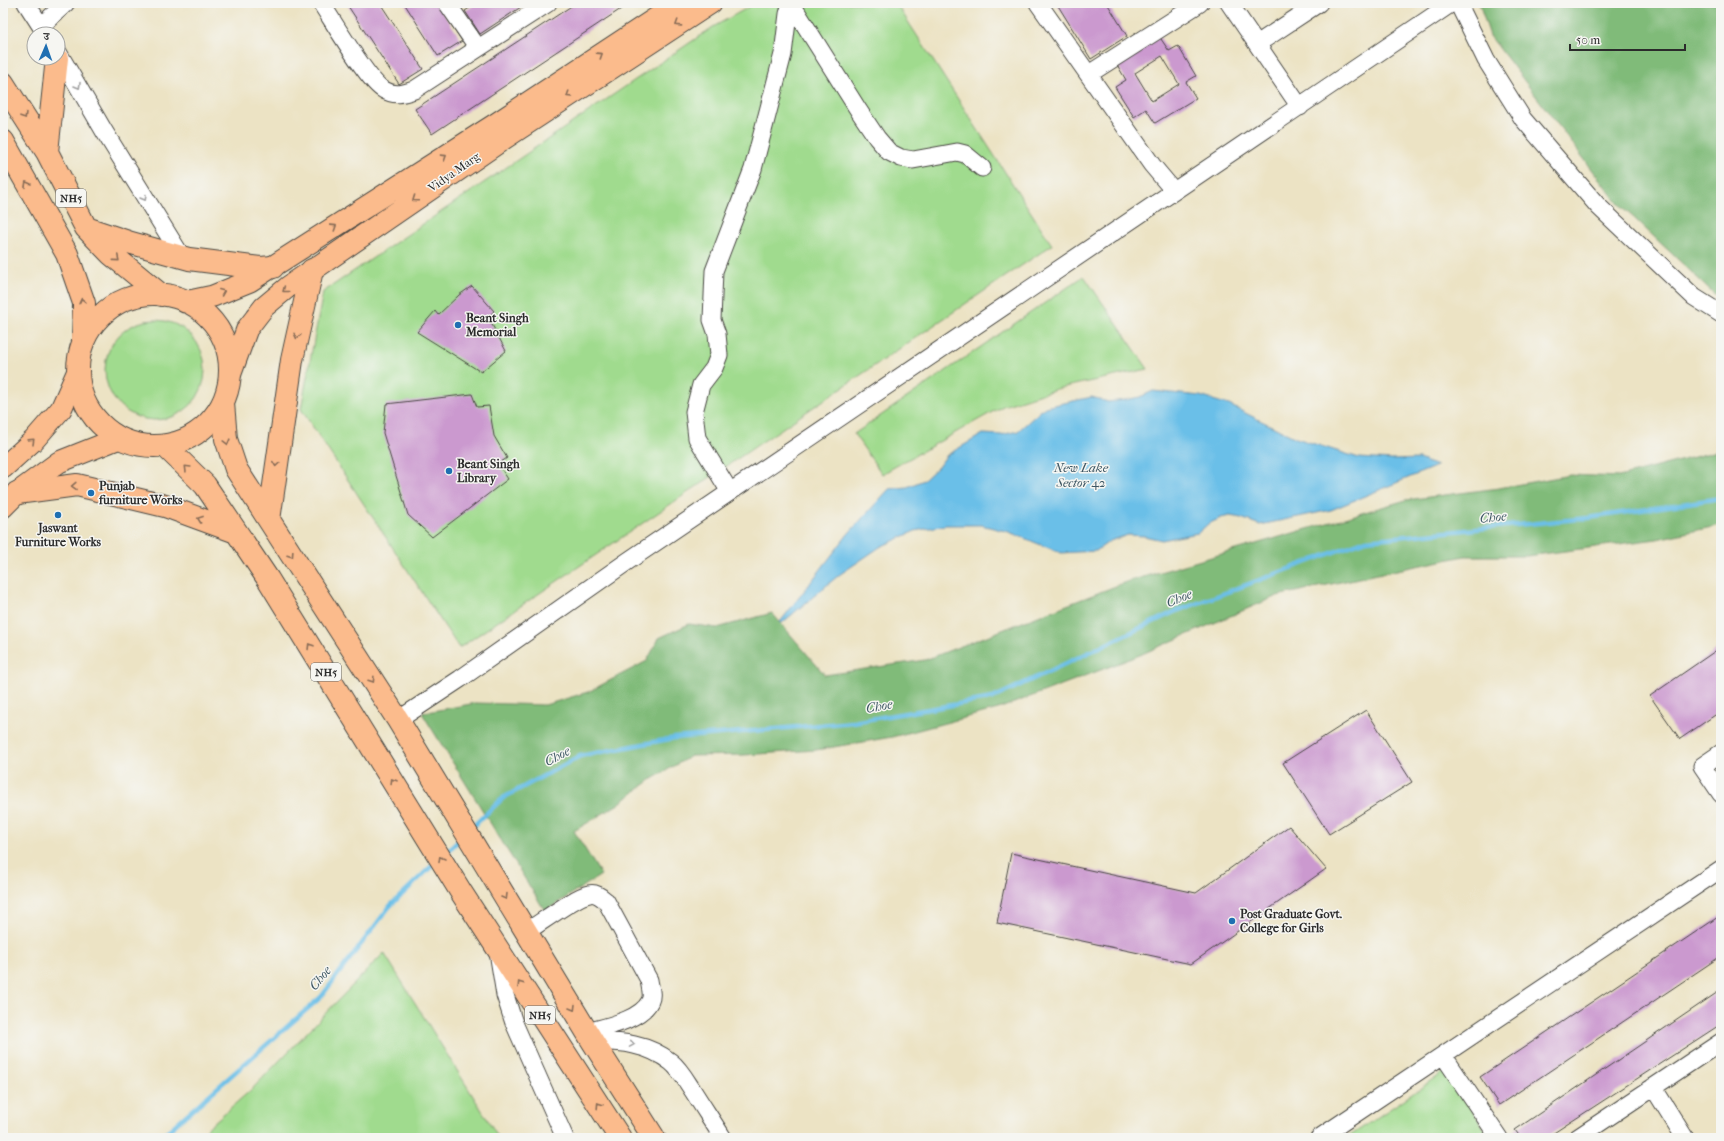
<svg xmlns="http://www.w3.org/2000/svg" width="1724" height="1141" font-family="'IM FELL French Canon','Noto Serif Devanagari',serif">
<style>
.green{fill:#a0db8e;stroke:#66835c}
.forest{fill:#80bb79;stroke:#567352}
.water{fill:#6bbfe8;stroke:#4b758a}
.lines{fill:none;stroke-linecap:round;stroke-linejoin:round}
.stream{stroke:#6bbfe8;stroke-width:4.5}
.building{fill:#cb99cf;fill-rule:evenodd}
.minor-casing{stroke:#484742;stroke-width:19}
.major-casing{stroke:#484742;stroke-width:23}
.highway-casing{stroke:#484742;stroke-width:24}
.minor{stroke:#fff;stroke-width:17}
.major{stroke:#fbbb8c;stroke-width:21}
.highway{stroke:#fbbb8c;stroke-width:22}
.oneway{stroke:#896c57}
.oneway2{stroke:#a0a0a0}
.poi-dot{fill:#1f6fb2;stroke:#f6f6f2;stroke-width:1.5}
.labels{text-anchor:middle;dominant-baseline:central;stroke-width:3;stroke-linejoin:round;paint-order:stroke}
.shield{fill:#f6f6f2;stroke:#686867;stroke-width:1}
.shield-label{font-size:11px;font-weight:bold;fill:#2b2b2b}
.street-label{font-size:12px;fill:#2b2b2b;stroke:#f6f6f2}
.poi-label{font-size:12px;font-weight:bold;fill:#2b2b2b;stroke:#f6f6f2;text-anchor:start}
.water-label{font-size:13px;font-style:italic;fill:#3e5764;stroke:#f6f6f2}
</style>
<rect width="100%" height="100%" fill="#f6f6f2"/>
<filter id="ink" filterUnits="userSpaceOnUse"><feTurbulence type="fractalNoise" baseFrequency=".025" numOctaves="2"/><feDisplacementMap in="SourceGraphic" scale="8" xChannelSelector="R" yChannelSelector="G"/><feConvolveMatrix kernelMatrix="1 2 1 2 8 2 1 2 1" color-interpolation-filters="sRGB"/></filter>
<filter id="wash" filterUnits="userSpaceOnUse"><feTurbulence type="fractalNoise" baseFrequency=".012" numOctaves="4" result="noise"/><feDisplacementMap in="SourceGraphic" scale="16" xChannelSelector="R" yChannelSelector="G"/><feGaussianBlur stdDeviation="0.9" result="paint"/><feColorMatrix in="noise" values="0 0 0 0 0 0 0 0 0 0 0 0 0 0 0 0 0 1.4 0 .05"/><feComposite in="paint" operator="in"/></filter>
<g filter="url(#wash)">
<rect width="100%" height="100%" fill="#ece3c4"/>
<path class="green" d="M 756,3 L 896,3 L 1052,245 L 459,648 L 301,409 L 323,292 L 713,27 Z
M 1084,276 L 1148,369 L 1060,388 L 1003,406 L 882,474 L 854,434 Z
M105 370a50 50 0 1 1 100 0a50 50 0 1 1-100 0Z
M 384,953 L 499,1138 L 196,1138 L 252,1089 Z
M 1446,1071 L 1491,1138 L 1347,1138 Z"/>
<path class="forest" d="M 1479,3 L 1721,3 L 1721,300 L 1617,202 L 1490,36 Z
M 1721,437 L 1721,525 L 1657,539 L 1527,556 L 1465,556 L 1368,576 L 1277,596 L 1135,657 L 998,709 L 892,737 L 816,750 L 744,755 L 691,756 L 652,779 L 617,805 L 574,831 L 601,875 L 545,911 L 422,713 L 476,703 L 545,705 L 588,692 L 647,661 L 659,638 L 689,624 L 717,628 L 772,613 L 825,675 L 925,660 L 1126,582 L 1406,500 L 1499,488 L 1570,475 L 1619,477 L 1717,451 Z"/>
<path class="water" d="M 1153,391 L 1200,396 L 1229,405 L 1296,438 L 1359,458 L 1392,460 L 1419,459 L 1437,466 L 1331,510 L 1260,525 L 1241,518 L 1230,516 L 1221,518 L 1208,524 L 1198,533 L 1162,540 L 1144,536 L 1128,535 L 1110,541 L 1096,551 L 1061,553 L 1009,532 L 981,525 L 945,525 L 915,531 L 880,547 L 839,575 L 782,623 L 780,622 L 848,534 L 889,489 L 907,487 L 924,480 L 938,467 L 947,455 L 983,434 L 1001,435 L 1018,431 L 1045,407 L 1092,397 L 1108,402 L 1125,400 L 1140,397 Z"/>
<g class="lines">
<path class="stream" d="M 471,828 L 503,798 L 580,756 L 675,738 L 853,722 L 993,698 L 1174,612 L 1366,540 L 1588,518 L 1721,498
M 444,855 L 461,838
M 160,1138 L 321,997 L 390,906 L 435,863"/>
</g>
<g id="blocks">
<path class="building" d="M 346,3 L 380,3 L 423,69 L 399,84 Z
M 404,3 L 437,3 L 462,41 L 438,56 Z
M 477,3 L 527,3 L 480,34 L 465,11 Z
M 576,3 L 630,3 L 432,134 L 415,109 Z
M 1058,3 L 1107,3 L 1127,36 L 1091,59 L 1057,4 Z
M 1159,36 L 1169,51 L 1178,46 L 1196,76 L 1186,82 L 1196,98 L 1155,123 L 1146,109 L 1134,117 L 1115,87 L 1126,80 L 1116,63 ZM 1162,56 L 1179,84 L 1152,101 L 1135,73 Z
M 472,286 L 494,311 L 488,317 L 506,351 L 481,372 L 417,332 L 435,311 L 438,315 L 459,295 Z
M 472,394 L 477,407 L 489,406 L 494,436 L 507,458 L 498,464 L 508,479 L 432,537 L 408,515 L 383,433 L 386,404 Z
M 1721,647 L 1721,711 L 1680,739 L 1650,696 Z
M 1366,710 L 1412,782 L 1329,834 L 1283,763 Z
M 1289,826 L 1326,869 L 1191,964 L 997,923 L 1011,853 L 1196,893 Z
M 1721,915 L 1721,956 L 1499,1105 L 1480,1077 Z
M 1721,990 L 1721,1024 L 1546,1138 L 1521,1138 L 1515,1130 Z"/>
</g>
</g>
<g filter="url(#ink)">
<use href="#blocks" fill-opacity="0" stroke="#484742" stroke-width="1"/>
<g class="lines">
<g class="minor-casing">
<path id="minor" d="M 26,3 L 46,34
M 321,3 C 333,21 369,83 384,90 C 394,96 403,94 414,90 L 548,3
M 447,3 L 478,48
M 791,3 L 859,111 L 877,138 L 889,152 L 901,158 L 913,160 L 957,152 L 965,154 L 982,168
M 1038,3 L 1152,165 L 1173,190
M 1229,3 L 1300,107
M 1458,3 L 1486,60 L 1523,119 L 1598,206 L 1694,297 L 1721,314
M 41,26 L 66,3
M 1257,44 L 1319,3
M 58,52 L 104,131 L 182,257
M 1089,74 L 1200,3
M 730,492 L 697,438 L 694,412 L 701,385 L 714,368 L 719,355 L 717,334 L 712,320 L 714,271 L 753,169 L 783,54 L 788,14 L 791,3
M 398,720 L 460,679 L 628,561 L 1452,3
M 1721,753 L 1702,766 L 1721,794
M 526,932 C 539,924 576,896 589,894 C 596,892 601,897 606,901 L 649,980 C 650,987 653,995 650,1001 C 641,1020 605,1027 587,1032
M 498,952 L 505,995 L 514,1023 L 565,1138
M 593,1042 C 621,1041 648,1044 671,1062 C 680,1069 687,1082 693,1091 C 703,1107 713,1122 723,1138
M 1443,1055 L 1499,1138
M 1653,1087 L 1685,1138
M 1319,1138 L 1721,869
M 1577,1138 L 1721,1042"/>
</g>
<g class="major-casing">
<path id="major" d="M 185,302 L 213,296 L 250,281 L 497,123 L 679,3
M 231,373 L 247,329 L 264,307 L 288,287 L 505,138 L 711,3
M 3,468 L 34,440 L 61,409 L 77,373
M 3,507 L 17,493 L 59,462 L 117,439"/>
</g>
<g class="highway-casing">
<path id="highway" d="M 3,83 L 47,152 L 86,228 L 111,254 L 161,295
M 3,141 L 67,254 L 84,303 L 83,340
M 47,152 L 57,58
M 89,229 L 128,242 L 189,259 L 260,268 L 273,267
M78 370a76 76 0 1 1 152 0a76 76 0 1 1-152 0Z
M 223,403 L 226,439 L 236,469 L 398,720 L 593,1042 L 654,1138
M 165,446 L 205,485 L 268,579 L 461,892 L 620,1138
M 17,493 L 77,485 L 165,506 L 236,532
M 269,520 L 292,360 L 312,270"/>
</g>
<use href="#minor" class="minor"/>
<use href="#major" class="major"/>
<use href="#highway" class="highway"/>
</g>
<defs><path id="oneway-chevron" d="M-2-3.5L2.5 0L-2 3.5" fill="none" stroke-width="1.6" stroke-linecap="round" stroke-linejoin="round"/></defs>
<g class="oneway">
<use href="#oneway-chevron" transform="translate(678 24) rotate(147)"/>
<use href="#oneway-chevron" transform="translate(600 55) rotate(-33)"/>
<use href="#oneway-chevron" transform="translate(569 95) rotate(147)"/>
<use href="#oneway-chevron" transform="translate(24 116) rotate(58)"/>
<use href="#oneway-chevron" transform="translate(444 157) rotate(-33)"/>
<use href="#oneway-chevron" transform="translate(27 184) rotate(-119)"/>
<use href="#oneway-chevron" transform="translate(415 199) rotate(145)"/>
<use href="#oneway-chevron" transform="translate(334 227) rotate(-33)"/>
<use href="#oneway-chevron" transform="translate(117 259) rotate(40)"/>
<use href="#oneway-chevron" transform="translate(285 290) rotate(142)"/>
<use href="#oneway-chevron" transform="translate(222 292) rotate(-22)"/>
<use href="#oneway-chevron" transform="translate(82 301) rotate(-103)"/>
<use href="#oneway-chevron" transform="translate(297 336) rotate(103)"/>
<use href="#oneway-chevron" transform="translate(32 441) rotate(-44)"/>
<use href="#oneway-chevron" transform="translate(227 442) rotate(75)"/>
<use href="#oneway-chevron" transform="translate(276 464) rotate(98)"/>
<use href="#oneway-chevron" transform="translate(187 468) rotate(-135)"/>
<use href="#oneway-chevron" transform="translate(74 486) rotate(178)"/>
<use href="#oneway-chevron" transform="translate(200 519) rotate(-160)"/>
<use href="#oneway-chevron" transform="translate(291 555) rotate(57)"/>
<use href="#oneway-chevron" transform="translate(310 646) rotate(-122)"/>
<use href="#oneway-chevron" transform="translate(372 680) rotate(57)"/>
<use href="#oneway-chevron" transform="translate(393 781) rotate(-122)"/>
<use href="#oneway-chevron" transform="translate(441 859) rotate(-121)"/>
<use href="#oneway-chevron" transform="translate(505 897) rotate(59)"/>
<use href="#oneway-chevron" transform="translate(520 984) rotate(-123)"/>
<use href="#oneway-chevron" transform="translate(573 1008) rotate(59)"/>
<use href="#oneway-chevron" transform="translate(599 1105) rotate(-123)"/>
</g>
<g class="oneway2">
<use href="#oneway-chevron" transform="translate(78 86) rotate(60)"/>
<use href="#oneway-chevron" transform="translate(144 198) rotate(59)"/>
<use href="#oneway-chevron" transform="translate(632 1044) rotate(9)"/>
</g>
</g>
<g class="poi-dot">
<circle cx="458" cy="325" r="4"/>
<circle cx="449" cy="471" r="4"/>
<circle cx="91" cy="493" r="4"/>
<circle cx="58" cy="515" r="4"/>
<circle cx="1232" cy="921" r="4"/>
</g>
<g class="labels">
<g class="shield">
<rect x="56" y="189" width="30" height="18" rx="3"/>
<rect x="311" y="663" width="30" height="18" rx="3"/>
<rect x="525" y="1006" width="30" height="18" rx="3"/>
</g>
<g class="shield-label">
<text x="71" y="198">NH5</text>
<text x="326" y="672">NH5</text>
<text x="540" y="1015">NH5</text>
</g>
<g class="street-label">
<text transform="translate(454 172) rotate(-35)">Vidya Marg</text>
</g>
<g class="poi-label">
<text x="466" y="318">Beant Singh<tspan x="466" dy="14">Memorial</tspan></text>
<text x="457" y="464">Beant Singh<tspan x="457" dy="14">Library</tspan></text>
<text x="99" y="486">Punjab<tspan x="99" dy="14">furniture Works</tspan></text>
<text x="58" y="528" text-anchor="middle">Jaswant<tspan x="58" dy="14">Furniture Works</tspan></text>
<text x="1240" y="914">Post Graduate Govt.<tspan x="1240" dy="14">College for Girls</tspan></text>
</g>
<g class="water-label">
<text x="1081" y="467">New Lake<tspan x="1081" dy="15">Sector 42</tspan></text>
<text transform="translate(1493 517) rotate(-6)">Choe</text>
<text transform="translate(1179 598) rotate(-22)">Choe</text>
<text transform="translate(879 706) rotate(-10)">Choe</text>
<text transform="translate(557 756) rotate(-28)">Choe</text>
<text transform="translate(320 978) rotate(-51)">Choe</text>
</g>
</g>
<rect width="1724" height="1141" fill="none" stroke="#f6f6f2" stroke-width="16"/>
<g transform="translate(46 46) rotate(2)"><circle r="19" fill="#f6f6f2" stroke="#a5a5a2"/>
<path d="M0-3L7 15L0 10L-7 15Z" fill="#1f6fb2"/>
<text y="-6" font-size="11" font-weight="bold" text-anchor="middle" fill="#2b2b2b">उ</text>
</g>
<path d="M1570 44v6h115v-6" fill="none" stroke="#2b2b2b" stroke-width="2"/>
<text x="1576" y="44" font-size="12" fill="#2b2b2b" stroke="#f6f6f2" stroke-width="3" paint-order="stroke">50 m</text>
</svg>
